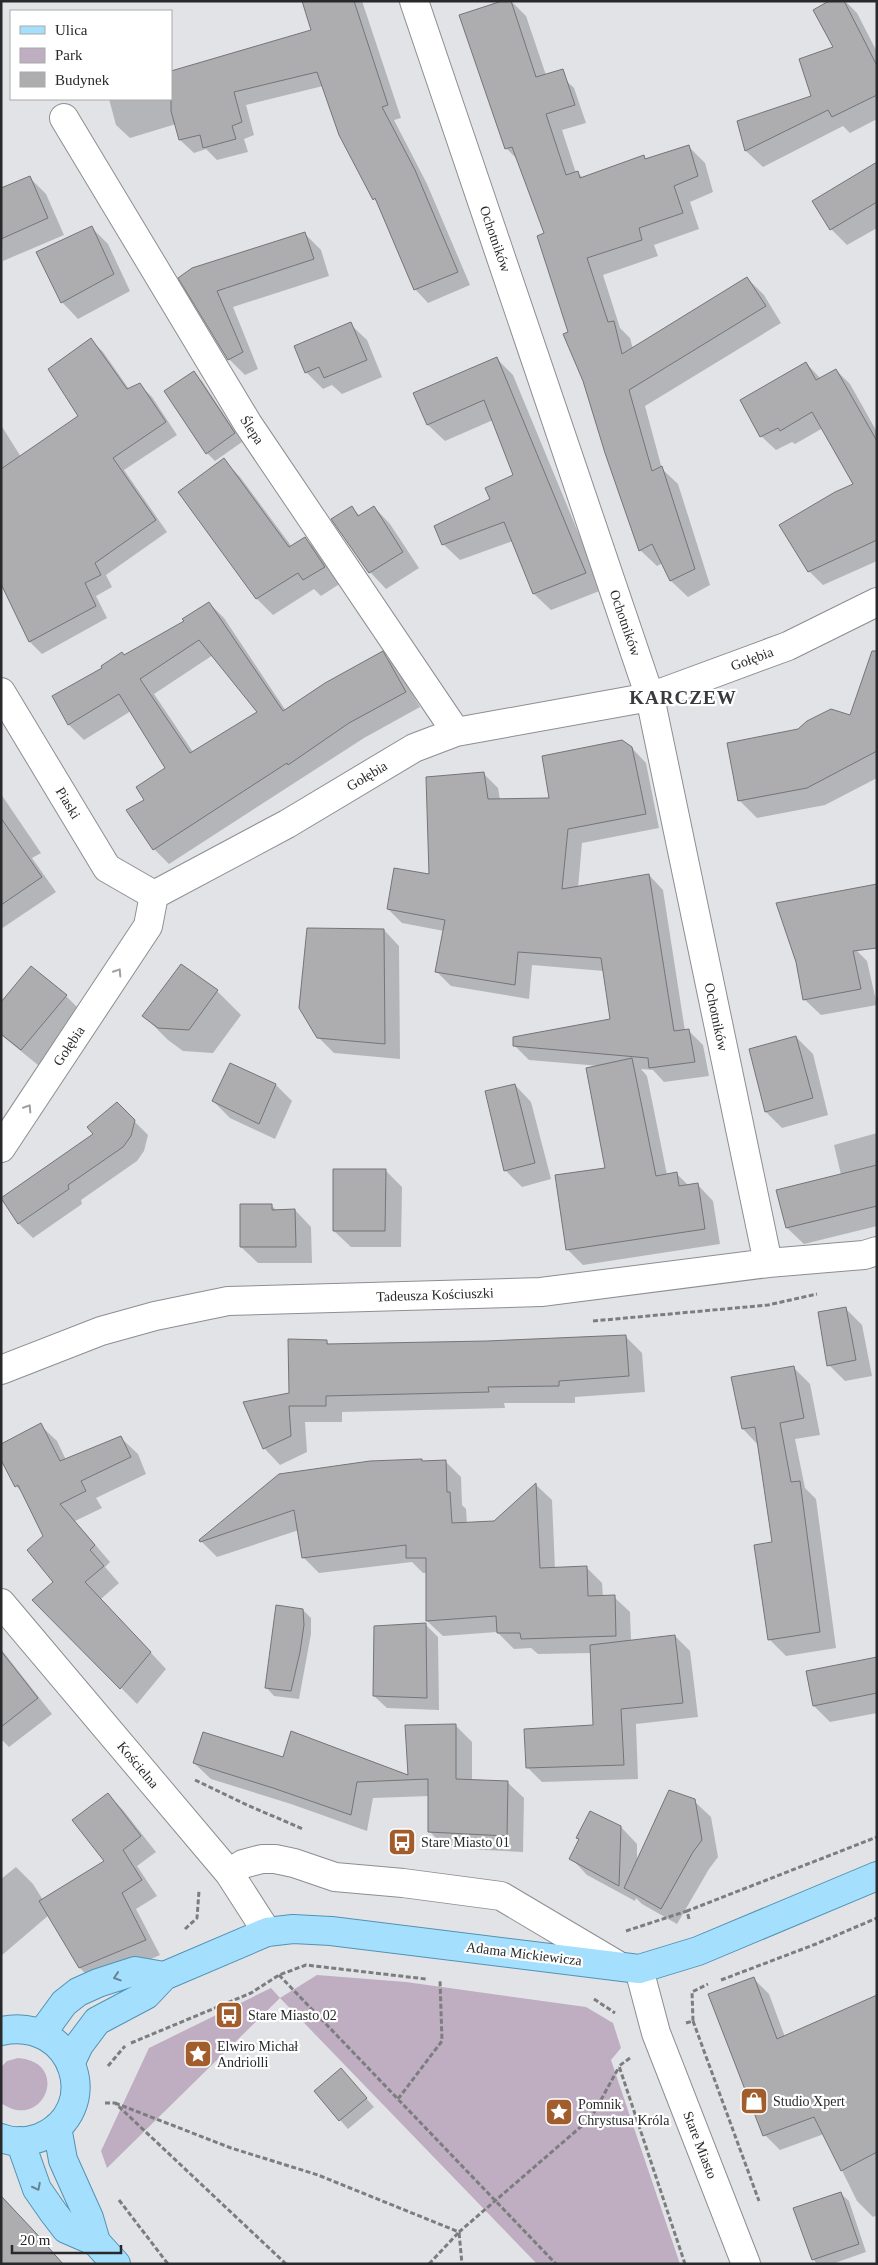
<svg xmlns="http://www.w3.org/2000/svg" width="878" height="2265" font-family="'Times New Roman',serif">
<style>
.green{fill:#bfadc1}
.shadow{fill:#0003;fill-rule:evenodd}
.building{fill:#adadb0;stroke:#757578;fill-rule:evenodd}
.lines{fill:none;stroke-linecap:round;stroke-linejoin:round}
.minor-casing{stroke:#8d8e91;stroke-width:30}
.major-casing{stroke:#5292b3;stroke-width:30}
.path{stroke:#7c7d7f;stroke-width:3;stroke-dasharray:5 2.5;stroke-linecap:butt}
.minor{stroke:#fff;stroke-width:28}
.major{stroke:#a4e0fe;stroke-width:28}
.oneway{stroke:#9e9f9f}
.oneway2{stroke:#668494}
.labels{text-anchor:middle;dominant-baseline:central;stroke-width:4.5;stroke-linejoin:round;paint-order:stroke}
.street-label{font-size:14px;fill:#28292a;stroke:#fff}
.poi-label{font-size:14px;fill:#28292a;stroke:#fff;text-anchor:start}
.district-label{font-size:19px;font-weight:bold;letter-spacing:1px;fill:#393a3d;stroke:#fff}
</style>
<rect width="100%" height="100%" fill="#e2e3e6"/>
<path class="green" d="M 317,1975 L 406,1982 L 586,2007 L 613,2023 L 621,2048 L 611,2060 L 680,2264 L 537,2264 L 280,1998 L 107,2168 L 101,2151 L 149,2048 L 271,1988 L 280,1998 Z
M 18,2058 C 72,2062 43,2133 1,2103 L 1,2067 L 7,2061 Z"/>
<path class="shadow" d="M 303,1 L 362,1 L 401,118 L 394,120 L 427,184 L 470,285 L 428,303 L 415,289 L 379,204 L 374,199 L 323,86 L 246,105 L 254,135 L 244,139 L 248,152 L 217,160 L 206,149 L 194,153 L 180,140 L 176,124 L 130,138 L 116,125 L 109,99 L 171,99 L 313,31 Z
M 511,1 L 526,16 L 546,75 L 557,72 L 574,88 L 586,123 L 562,130 L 576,173 L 578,173 L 583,178 L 643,157 L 647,160 L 689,147 L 705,163 L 713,192 L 690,202 L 699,229 L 654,245 L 658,256 L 603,275 L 620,328 L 630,338 L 633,349 L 747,278 L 764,295 L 781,323 L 645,406 L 662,469 L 678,484 L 710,585 L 688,597 L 671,581 L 663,563 L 657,566 L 640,550 L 570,333 L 546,234 L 518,160 L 506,148 Z
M 832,1 L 845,1 L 857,13 L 877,52 L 877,119 L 850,133 L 843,126 L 763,167 L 746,151 L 739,122 L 813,97 L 835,48 Z
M 877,164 L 877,228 L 847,245 L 831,229 Z
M 29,177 L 46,194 L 64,235 L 3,261 L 1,190 Z
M 91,227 L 108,244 L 130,291 L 78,319 L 62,302 Z
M 305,234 L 321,250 L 329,276 L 233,307 L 258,369 L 245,375 L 229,359 L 180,278 Z
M 350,324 L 367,340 L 382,377 L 342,394 L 332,385 L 323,389 L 306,372 L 295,346 Z
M 91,340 L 103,352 L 129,389 L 140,385 L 152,397 L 177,435 L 124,470 L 167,532 L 106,575 L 112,587 L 96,596 L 107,618 L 42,654 L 30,642 L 1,583 L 1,425 L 21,457 L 80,416 Z
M 497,359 L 513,375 L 602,590 L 551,610 L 534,594 L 513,541 L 460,560 L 443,544 L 515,476 L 493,420 L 445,441 L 428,425 L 415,394 Z
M 806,363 L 821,379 L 836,370 L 850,384 L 877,432 L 877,561 L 823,585 L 809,571 L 855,485 L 823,428 L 795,444 L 792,442 L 776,450 L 761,436 Z
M 193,373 L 202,381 L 242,442 L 215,461 L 207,453 Z
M 224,460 L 240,477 L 292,547 L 305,538 L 321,555 L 341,583 L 321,596 L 314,589 L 273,615 L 257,599 L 179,492 Z
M 374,507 L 390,524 L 419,568 L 386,589 L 370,572 L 352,508 L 360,516 Z
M 209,603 L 224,618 L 286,711 L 382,653 L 397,668 L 420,707 L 364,738 L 169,864 L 154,849 L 128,811 L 145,800 L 167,768 L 131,711 L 84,740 L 69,725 L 54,697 L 186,622 ZM 213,655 L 259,713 L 193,752 L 154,694 Z
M 877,686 L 877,778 L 825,805 L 757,818 L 740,801 L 728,744 L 798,731 L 851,717 Z
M 632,748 L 646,763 L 659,828 L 582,843 L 578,888 L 649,875 L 663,890 L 685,1031 L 688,1030 L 703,1045 L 709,1076 L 664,1082 L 653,1070 L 641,1069 L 647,1076 L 667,1175 L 677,1174 L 689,1186 L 698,1185 L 713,1201 L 720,1244 L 583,1265 L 567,1249 L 607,1169 L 600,1066 L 529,1060 L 514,1045 L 611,1020 L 604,971 L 532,965 L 529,999 L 451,986 L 436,971 L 444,931 L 402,923 L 388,909 L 430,876 L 484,774 L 498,788 L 500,800 L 550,799 Z
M 1,794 L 41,853 L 32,858 L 56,892 L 1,929 Z
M 384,930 L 399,946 L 400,1059 L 334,1053 L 318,1037 Z
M 850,944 L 867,961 L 877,1005 L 821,1015 L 804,999 Z
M 181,965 L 217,991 L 241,1015 L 213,1053 L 183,1051 L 168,1040 L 144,1016 Z
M 66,996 L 82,1012 L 38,1065 L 1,1035 L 1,1004 Z
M 796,1037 L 813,1054 L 828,1115 L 782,1128 L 766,1112 Z
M 276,1085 L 292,1101 L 275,1139 L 230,1118 L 213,1101 Z
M 515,1085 L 531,1102 L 551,1179 L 522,1187 L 505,1170 Z
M 117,1104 L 148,1135 L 144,1151 L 137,1161 L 81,1200 L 82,1204 L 33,1238 L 19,1224 L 3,1199 L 94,1135 Z
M 877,1133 L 877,1226 L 804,1244 L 787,1228 L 841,1175 L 834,1145 Z
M 385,1170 L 402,1187 L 401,1247 L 351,1247 L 334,1231 Z
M 271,1205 L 277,1211 L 295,1210 L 311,1227 L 312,1263 L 258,1263 L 241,1247 Z
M 846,1309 L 862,1325 L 872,1376 L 845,1381 L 829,1365 Z
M 625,1336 L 642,1353 L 645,1392 L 575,1397 L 575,1403 L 504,1403 L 505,1408 L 342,1412 L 342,1422 L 305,1422 L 307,1452 L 280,1465 L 264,1448 L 290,1394 L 326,1341 L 330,1345 L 487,1343 Z
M 793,1367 L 810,1384 L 820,1435 L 795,1439 L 805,1488 L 816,1499 L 836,1648 L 786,1656 L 769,1639 L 773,1543 L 759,1446 L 743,1429 Z
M 40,1425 L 57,1441 L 66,1460 L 121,1438 L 138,1454 L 146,1474 L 96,1498 L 102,1508 L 75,1521 L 110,1562 L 105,1567 L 119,1583 L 101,1599 L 166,1669 L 137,1704 L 34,1600 L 54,1582 L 45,1536 L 23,1493 L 16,1486 L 1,1457 Z
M 445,1461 L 461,1477 L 462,1505 L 466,1509 L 467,1524 L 495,1522 L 536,1485 L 552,1500 L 555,1569 L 586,1567 L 602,1583 L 603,1597 L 614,1597 L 630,1612 L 631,1641 L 675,1636 L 690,1651 L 698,1717 L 636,1724 L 638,1779 L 542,1782 L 527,1767 L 594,1727 L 592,1653 L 538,1654 L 531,1648 L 514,1649 L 497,1632 L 443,1636 L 427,1621 L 427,1573 L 423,1573 L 412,1562 L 319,1573 L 303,1557 L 299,1530 L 217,1557 L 200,1540 Z
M 303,1610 L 311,1618 L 311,1634 L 299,1699 L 274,1696 L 266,1687 Z
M 425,1624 L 438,1637 L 439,1710 L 387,1708 L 374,1696 Z
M 1,1649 L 52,1714 L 9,1747 L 1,1739 Z
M 877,1658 L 877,1713 L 830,1722 L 814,1706 Z
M 456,1726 L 472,1742 L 472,1781 L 507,1782 L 524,1798 L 523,1852 L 446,1848 L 429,1831 L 429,1796 L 373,1798 L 367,1831 L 291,1804 L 211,1779 L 194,1763 L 409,1777 Z
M 108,1794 L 123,1810 L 156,1852 L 137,1866 L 157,1896 L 136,1909 L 160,1955 L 95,1983 L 80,1968 L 49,1915 L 1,1956 L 1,1879 L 16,1867 L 33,1884 L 43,1900 L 105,1862 Z
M 694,1801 L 711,1817 L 718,1857 L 709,1869 L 677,1924 L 642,1904 L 636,1898 L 635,1901 L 587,1875 L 571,1858 L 580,1840 L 578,1838 L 621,1827 L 637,1844 L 637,1864 Z
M 754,1979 L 769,1994 L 785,2037 L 877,2006 L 877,2215 L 873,2217 L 857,2201 L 824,2134 L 780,2150 L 765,2135 Z
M 341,2070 L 374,2107 L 348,2129 L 315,2091 Z
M 840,2193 L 849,2201 L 866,2252 L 832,2264 L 817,2264 L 813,2259 Z
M 1,2195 L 50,2249 L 63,2264 L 1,2264 Z"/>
<path class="building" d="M 302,1 L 354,1 L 388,105 L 382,107 L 415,170 L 458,272 L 414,290 L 375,198 L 373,200 L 339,135 L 317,72 L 234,92 L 242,122 L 232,126 L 236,139 L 203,148 L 200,135 L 179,140 L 171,111 L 171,71 L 311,30 Z
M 502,1 L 511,1 L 536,77 L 563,69 L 575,105 L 546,114 L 566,175 L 578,171 L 580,178 L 644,155 L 645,159 L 689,145 L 698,176 L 674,186 L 683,213 L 639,228 L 642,240 L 587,258 L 608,322 L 614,321 L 622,354 L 747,277 L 766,306 L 629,390 L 652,471 L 662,466 L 695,569 L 670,581 L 652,544 L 639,551 L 605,453 L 583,381 L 563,334 L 568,332 L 537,236 L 544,233 L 512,147 L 505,149 L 459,15 Z
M 829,1 L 844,1 L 865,42 L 877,66 L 877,95 L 832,117 L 828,110 L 745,151 L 737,121 L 811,96 L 799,59 L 833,47 L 813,10 Z
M 877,162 L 877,202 L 830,230 L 812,201 Z
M 30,176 L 48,218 L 1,239 L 1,188 Z
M 92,226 L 114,274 L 61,303 L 36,252 Z
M 305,232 L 314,259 L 217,291 L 243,352 L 228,360 L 178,278 L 192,268 Z
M 351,322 L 367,360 L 324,378 L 319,367 L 305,373 L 294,346 Z
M 91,338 L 127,389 L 140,383 L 166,422 L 113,458 L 156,520 L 95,563 L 101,575 L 85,583 L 96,606 L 29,642 L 1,584 L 1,469 L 78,416 L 48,369 Z
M 497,357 L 586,573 L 533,594 L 504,522 L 442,545 L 434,526 L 490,499 L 485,488 L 513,475 L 484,400 L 427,425 L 413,393 Z
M 806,362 L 816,380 L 836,369 L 877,441 L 877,540 L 808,572 L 779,525 L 835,492 L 853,484 L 812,412 L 780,431 L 778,428 L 760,437 L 740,400 Z
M 194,371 L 235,433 L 206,454 L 164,391 Z
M 224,458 L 289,547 L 305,537 L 325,567 L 303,580 L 298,573 L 256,599 L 178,492 Z
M 352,506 L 358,516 L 374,506 L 403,552 L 369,573 L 331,519 Z
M 209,602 L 283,711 L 325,683 L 383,651 L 406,692 L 349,723 L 288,765 L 287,763 L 153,850 L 126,810 L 144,800 L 136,787 L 165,768 L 119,694 L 68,725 L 52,696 L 102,668 L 101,666 L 122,652 L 124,655 L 184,621 L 182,619 ZM 199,640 L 257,712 L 190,753 L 140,679 Z
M 872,651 L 877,651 L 877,751 L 807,788 L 738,801 L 727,743 L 798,729 L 807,721 L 831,709 L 850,715 Z
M 622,740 L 632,747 L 646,814 L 568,829 L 562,889 L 649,874 L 674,1031 L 689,1029 L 695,1062 L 649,1068 L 648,1058 L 513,1046 L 513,1037 L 610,1019 L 601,958 L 518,952 L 515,985 L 435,972 L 445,920 L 387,909 L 394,868 L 429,874 L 426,777 L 484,772 L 488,799 L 549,798 L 542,756 Z
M 1,818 L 42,877 L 1,905 Z
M 877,884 L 877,948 L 853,951 L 861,989 L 803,1000 L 796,962 L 776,903 Z
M 307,928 L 384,929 L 385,1044 L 317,1038 L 299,1008 Z
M 181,964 L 218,990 L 189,1030 L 158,1028 L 142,1016 Z
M 31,966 L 67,995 L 21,1050 L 1,1034 L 1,1002 Z
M 796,1036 L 813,1098 L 765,1112 L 749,1049 Z
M 632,1058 L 656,1176 L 677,1172 L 679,1186 L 698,1183 L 705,1229 L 566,1250 L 555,1175 L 605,1168 L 586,1068 Z
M 230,1063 L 276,1084 L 259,1124 L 212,1101 Z
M 515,1084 L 535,1163 L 504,1171 L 485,1091 Z
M 117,1102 L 135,1120 L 131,1136 L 123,1147 L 68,1185 L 69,1189 L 18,1224 L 1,1198 L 93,1134 L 87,1127 Z
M 877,1165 L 877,1206 L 786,1228 L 776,1190 Z
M 333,1169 L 386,1169 L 385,1231 L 333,1231 Z
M 240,1204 L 272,1204 L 272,1210 L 295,1209 L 296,1247 L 240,1247 Z
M 846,1307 L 856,1360 L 827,1366 L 818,1312 Z
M 626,1335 L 629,1376 L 559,1381 L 559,1386 L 488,1387 L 489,1392 L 326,1396 L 326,1406 L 289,1406 L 291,1436 L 263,1449 L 243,1402 L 289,1393 L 288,1339 L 327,1340 L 327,1344 L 487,1341 Z
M 794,1366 L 804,1418 L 780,1423 L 791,1482 L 800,1481 L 820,1632 L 768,1640 L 754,1545 L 772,1542 L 755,1427 L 742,1429 L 731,1377 Z
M 41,1423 L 60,1461 L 121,1436 L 131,1457 L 81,1481 L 86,1491 L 60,1504 L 95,1545 L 90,1550 L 104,1566 L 85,1582 L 151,1652 L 120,1689 L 32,1600 L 53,1582 L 27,1550 L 43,1536 L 18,1485 L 15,1487 L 1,1460 L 1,1444 Z
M 422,1459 L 422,1461 L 446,1460 L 447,1492 L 450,1492 L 452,1523 L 494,1521 L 536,1483 L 540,1568 L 587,1566 L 588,1596 L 615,1595 L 616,1636 L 521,1639 L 520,1633 L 497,1633 L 496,1616 L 426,1621 L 426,1558 L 406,1558 L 406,1545 L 302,1558 L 294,1510 L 200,1542 L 199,1540 L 279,1474 L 370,1461 Z
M 276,1605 L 303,1609 L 304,1625 L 300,1652 L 291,1691 L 265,1688 Z
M 426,1623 L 427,1698 L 373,1696 L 374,1626 Z
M 675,1635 L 683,1703 L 621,1709 L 624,1765 L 526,1768 L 524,1729 L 593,1725 L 590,1645 Z
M 1,1651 L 38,1698 L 1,1727 Z
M 877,1657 L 877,1693 L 813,1706 L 806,1671 Z
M 456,1724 L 456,1779 L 508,1781 L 507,1836 L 428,1832 L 428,1779 L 357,1782 L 351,1815 L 273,1788 L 193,1763 L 203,1732 L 283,1757 L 291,1731 L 408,1775 L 405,1725 Z
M 669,1790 L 695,1799 L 702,1840 L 693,1852 L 661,1909 L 624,1888 Z
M 108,1793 L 141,1836 L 123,1850 L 142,1880 L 122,1893 L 146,1940 L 79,1968 L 39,1901 L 104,1861 L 72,1820 Z
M 590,1811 L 621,1826 L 619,1886 L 569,1859 L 579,1839 L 576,1838 Z
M 754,1977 L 777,2039 L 877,1995 L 877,2152 L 841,2171 L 814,2117 L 763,2136 L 708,1994 Z
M 341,2068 L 367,2098 L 339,2121 L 314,2091 Z
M 841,2192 L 859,2244 L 812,2260 L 793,2208 Z
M 1,2196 L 35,2232 L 63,2264 L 1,2264 Z"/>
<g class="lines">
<g class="minor-casing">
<path id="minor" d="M 414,1 L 650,697 L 768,1263
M 64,118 L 248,424 L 456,732
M 1,692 L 107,868 L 154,895
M 154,895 L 287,824 L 414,748 L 456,732 L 650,697 L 788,646 L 877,602
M 1,1148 L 148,926 L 154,895
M 1,1370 L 101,1331 L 155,1316 L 228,1301 L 541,1292 L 768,1263 L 864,1255 L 877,1251
M 1,1603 L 229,1873 L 267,1932
M 229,1873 L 243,1864 L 262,1859 L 275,1859 L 294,1863 L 335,1877 L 403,1883 L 501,1896 L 619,1966
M 639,1969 L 656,2033 L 746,2264"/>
</g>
<g class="major-casing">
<path id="major" d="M 1,2031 C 75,2015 105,2112 39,2138 C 27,2142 13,2143 1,2138
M 42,2033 L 64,2003 L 78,1992 L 98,1983 L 135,1971 L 164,1976
M 71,2062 L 79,2045 L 97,2021 L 146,1995 L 164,1976 L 267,1932 L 293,1929 L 331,1931 L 639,1969 L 698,1951 L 877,1876
M 57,2127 L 63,2160 L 89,2218 L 96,2242
M 20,2141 L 37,2189 L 53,2212 L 66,2229 L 96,2242 L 116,2264"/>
</g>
<path class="path" d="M 593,1321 L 768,1305 L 817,1294
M 195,1780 L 247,1805 L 303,1829
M 689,1919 L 687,1911 L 877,1837
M 185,1929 L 197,1918 L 199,1891
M 626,1931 L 687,1911
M 279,1975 L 556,2264
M 721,1980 L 816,1944 L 877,1918
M 594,1999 L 615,2013
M 693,2021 L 759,2201
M 686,2023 L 693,2021 L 692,1992 L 708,1984
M 131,2043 L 251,1993 L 279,1975 L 306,1965 L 426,1979
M 630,2058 L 619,2066 L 685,2264
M 108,2066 L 125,2046
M 398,2099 L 442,2041 L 440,1980
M 105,2103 L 115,2103 L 286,2264
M 115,2103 L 231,2148 L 318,2175 L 459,2232 L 591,2118 L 619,2067
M 119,2200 L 168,2264
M 429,2264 L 459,2232 L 462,2264"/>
<use href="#minor" class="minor"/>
<use href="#major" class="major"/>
</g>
<defs><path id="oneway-chevron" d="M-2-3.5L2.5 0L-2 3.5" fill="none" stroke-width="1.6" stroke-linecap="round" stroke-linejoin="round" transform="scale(1.25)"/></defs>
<g class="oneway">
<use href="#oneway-chevron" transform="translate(118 972) rotate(-57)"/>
<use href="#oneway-chevron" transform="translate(28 1108) rotate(-57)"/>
</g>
<g class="oneway2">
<use href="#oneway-chevron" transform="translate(117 1977) rotate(162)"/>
<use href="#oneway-chevron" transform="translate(37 2187) rotate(63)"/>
</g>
<defs>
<g id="bus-square" transform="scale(1.4375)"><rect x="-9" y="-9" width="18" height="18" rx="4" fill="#a15e2c" stroke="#fff"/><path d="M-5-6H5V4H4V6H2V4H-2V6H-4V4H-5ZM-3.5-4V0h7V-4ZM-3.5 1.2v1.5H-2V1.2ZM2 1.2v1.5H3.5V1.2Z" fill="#fff"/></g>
<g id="sight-square" transform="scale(1.4375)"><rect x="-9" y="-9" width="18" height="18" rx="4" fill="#a15e2c" stroke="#fff"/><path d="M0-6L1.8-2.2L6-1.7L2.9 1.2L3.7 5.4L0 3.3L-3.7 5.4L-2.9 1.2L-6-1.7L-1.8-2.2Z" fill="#fff"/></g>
<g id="shop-square" transform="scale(1.4375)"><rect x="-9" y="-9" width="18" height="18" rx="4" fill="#a15e2c" stroke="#fff"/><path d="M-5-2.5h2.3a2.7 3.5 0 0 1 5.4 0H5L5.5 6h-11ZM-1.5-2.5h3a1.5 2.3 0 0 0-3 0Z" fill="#fff"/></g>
</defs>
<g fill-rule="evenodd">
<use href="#bus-square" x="402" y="1842"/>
<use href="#bus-square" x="229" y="2015"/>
<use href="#sight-square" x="198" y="2054"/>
<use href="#shop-square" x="754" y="2101"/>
<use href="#sight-square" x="559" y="2112"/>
</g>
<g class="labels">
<g class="street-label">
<text transform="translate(495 239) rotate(71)">Ochotników</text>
<text transform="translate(252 430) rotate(57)">Ślepa</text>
<text transform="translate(625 623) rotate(71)">Ochotników</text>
<text transform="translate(752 659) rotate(-20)">Gołębia</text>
<text transform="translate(367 776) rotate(-31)">Gołębia</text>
<text transform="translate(68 803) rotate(59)">Piaski</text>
<text transform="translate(716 1017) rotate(78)">Ochotników</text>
<text transform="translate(69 1046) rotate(-56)">Gołębia</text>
<text transform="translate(435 1295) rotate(-2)">Tadeusza Kościuszki</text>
<text transform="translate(138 1765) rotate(50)">Kościelna</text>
<text transform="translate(524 1954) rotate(7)">Adama Mickiewicza</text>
<text transform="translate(700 2145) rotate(69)">Stare Miasto</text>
</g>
<g class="poi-label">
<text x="421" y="1842">Stare Miasto 01</text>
<text x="248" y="2015">Stare Miasto 02</text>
<text x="217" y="2046">Elwiro Michał<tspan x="217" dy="16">Andriolli</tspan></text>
<text x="773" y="2101">Studio Xpert</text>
<text x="578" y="2104">Pomnik<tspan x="578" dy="16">Chrystusa Króla</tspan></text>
</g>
<g class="district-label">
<text x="683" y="697">KARCZEW</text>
</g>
</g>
<rect width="878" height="2265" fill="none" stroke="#28292a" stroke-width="5"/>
<rect x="10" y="10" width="162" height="90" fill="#ffffff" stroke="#a9a9aa"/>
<rect x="20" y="26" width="25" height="8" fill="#a4e0fe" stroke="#a9a9aa"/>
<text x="55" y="35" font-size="15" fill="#28292a">Ulica</text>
<rect x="20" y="48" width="25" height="15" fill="#bfadc1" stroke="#a9a9aa"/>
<text x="55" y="60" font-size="15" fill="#28292a">Park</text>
<rect x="20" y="72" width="25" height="15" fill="#adadb0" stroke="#a9a9aa"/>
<text x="55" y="85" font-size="15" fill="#28292a">Budynek</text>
<path d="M12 2245v8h109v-8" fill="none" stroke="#28292a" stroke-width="2.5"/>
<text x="20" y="2245" font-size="15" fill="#28292a" stroke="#ffffff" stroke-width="4" paint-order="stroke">20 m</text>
</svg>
